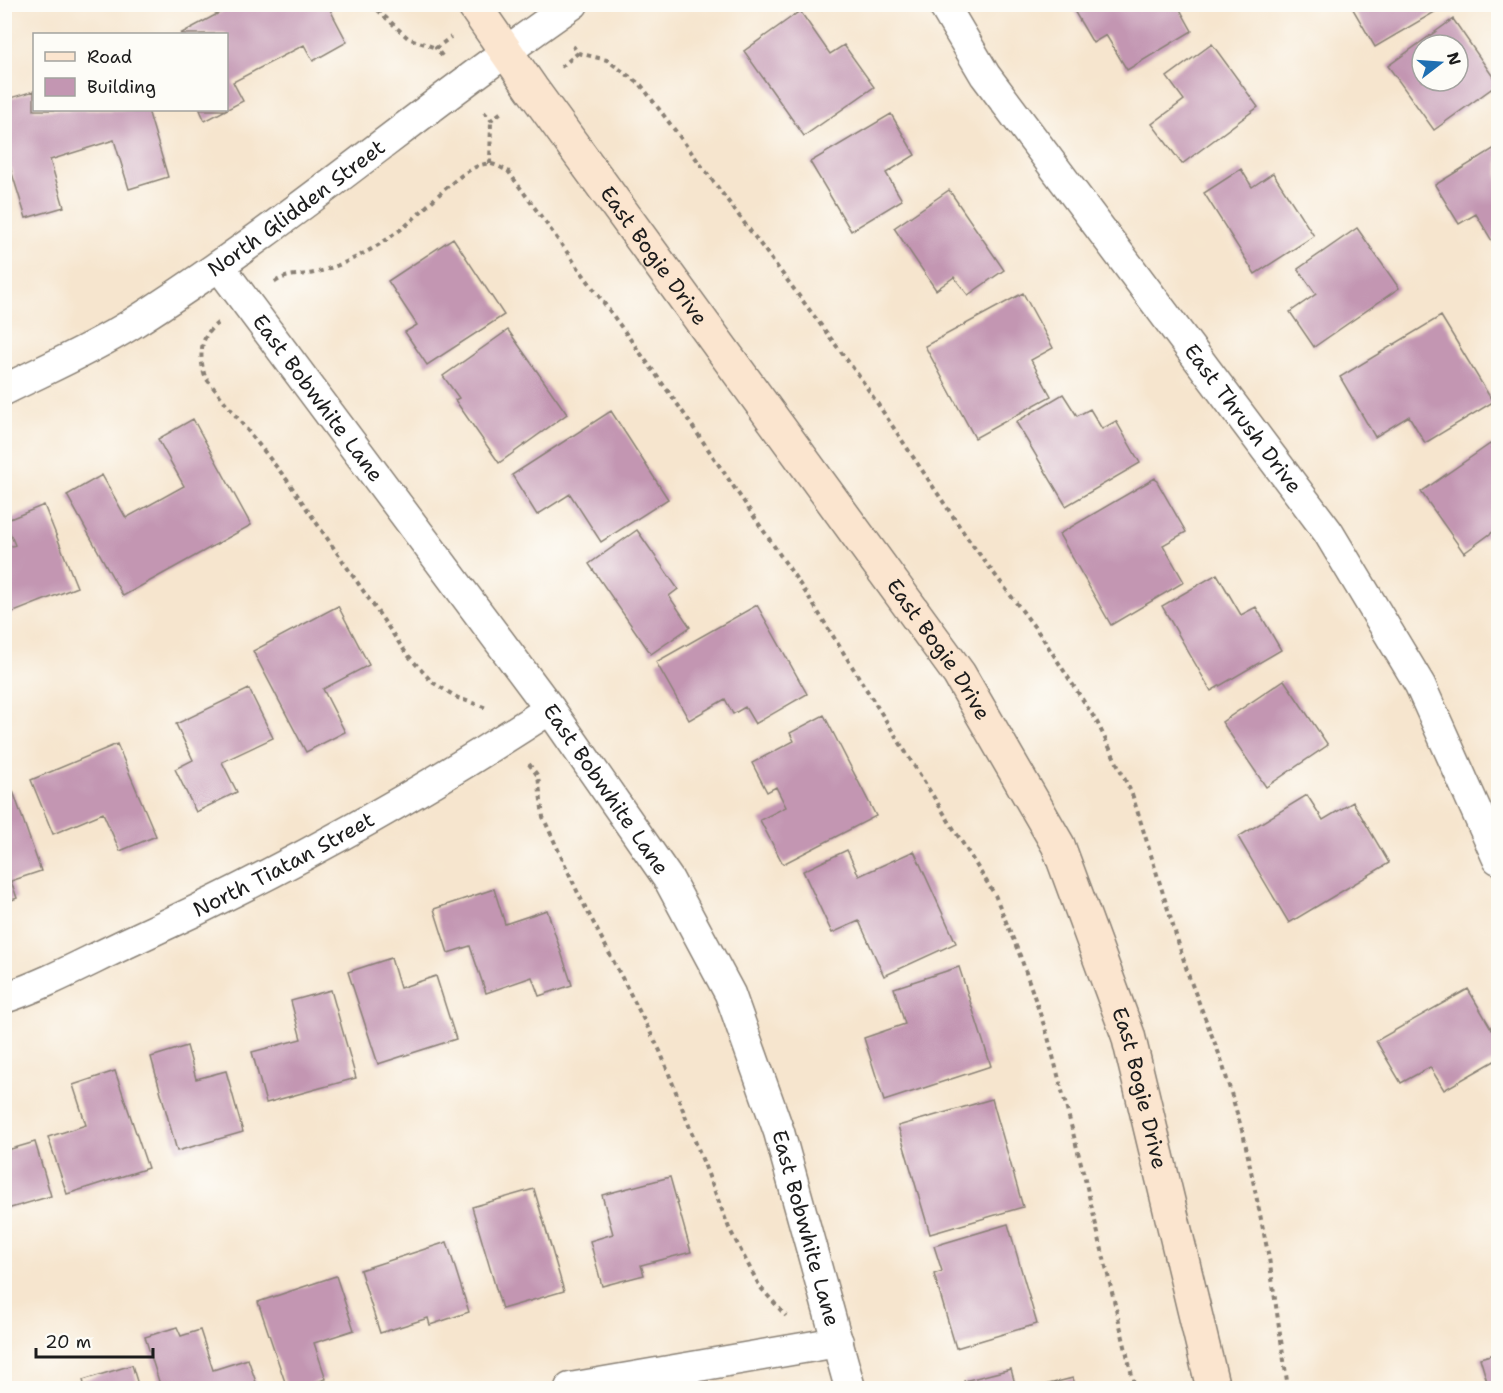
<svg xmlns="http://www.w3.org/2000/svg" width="1503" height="1393" font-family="'Shantell Sans',sans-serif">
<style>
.building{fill:#c396b2;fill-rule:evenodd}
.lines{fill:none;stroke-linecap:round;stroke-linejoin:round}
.street-casing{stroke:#898075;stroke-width:33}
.secondary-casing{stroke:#898075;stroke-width:36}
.path{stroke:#898075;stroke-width:4;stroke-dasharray:4.5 4.5;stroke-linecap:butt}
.street{stroke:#fff;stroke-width:30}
.secondary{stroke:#fbe5cf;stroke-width:33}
.labels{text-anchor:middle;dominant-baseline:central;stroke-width:5;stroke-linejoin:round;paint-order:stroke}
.street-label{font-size:21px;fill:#1c1c1c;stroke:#fdfcf7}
</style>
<rect width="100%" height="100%" fill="#fdfcf7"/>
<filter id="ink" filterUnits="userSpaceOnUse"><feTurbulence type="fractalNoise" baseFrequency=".0167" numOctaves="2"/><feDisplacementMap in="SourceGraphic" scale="12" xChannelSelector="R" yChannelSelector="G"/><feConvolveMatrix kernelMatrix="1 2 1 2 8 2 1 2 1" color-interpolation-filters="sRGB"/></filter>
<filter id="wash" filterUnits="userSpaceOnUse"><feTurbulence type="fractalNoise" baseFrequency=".008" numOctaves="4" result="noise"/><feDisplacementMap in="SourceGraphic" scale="24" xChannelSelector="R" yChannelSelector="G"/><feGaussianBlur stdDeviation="1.35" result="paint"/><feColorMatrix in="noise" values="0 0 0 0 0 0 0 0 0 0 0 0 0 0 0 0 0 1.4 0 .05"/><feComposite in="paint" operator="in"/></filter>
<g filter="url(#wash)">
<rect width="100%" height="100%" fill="#f6e5ce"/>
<g id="blocks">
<path class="building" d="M 236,4 L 327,4 L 347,42 L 313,61 L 304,45 L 233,82 L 243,101 L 205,121 L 200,110 L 226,110 L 226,34 L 180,34 Z
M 1070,4 L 1177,4 L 1192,31 L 1127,70 L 1106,35 L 1093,43 Z
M 1350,4 L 1444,4 L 1445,6 L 1375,47 Z
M 800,11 L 830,54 L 844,45 L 874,87 L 804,136 L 744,51 Z
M 1453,19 L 1498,84 L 1434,130 L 1388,66 ZM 1422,45 L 1458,45 L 1458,81 L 1422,81 Z
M 1212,44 L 1258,107 L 1182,164 L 1152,124 L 1184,100 L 1167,77 Z
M 34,91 L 34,110 L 148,110 L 168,177 L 129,189 L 114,140 L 50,160 L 64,207 L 26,218 L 4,148 L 4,100 Z
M 891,114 L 915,155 L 886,173 L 902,200 L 851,231 L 810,162 Z
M 1498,146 L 1498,237 L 1492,241 L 1476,214 L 1459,224 L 1435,185 Z
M 1241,169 L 1252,187 L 1273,173 L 1314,236 L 1255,274 L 1204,193 Z
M 949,190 L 1004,270 L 968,295 L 954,277 L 936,290 L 894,228 Z
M 1357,228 L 1399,288 L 1314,347 L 1290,312 L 1316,294 L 1298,269 Z
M 453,238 L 504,315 L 427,365 L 405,332 L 417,325 L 388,281 Z
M 1023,293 L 1053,348 L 1031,360 L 1051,396 L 975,438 L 925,346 Z
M 1441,316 L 1493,402 L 1425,443 L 1409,416 L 1375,437 L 1340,377 Z
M 508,330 L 567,414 L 499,463 L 455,400 L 459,398 L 443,376 Z
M 1063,394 L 1077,416 L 1090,409 L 1102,429 L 1116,421 L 1140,463 L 1066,506 L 1016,422 Z
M 611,411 L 668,499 L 601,542 L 570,494 L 537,515 L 512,475 Z
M 193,419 L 251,525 L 123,596 L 67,495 L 102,475 L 126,518 L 184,486 L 158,439 Z
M 1490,444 L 1498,456 L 1498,528 L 1464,553 L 1421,492 Z
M 1155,478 L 1186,532 L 1163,545 L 1184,582 L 1111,625 L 1059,534 Z
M 44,505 L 77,587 L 4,616 L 4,549 L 15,545 L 5,521 Z
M 637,530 L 678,589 L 669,596 L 690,627 L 651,654 L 589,564 Z
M 1217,574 L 1241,615 L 1256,607 L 1281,650 L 1211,691 L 1162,606 Z
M 757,605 L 807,694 L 755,724 L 745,707 L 733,714 L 725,699 L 689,720 L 656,662 Z
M 338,606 L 369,665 L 323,689 L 345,732 L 306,752 L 253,651 Z
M 1284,680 L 1328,745 L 1266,787 L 1222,722 Z
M 249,689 L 273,738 L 222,762 L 237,792 L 196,812 L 175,769 L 193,760 L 176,724 Z
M 824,715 L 876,816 L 783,864 L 760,820 L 786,807 L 776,787 L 767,792 L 752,763 L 794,741 L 790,733 Z
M 117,744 L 156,836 L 120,851 L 103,813 L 53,834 L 31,780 Z
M 13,791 L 41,871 L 11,881 L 17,898 L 4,903 L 4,794 Z
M 1307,795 L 1323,820 L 1353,802 L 1389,863 L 1289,923 L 1238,837 Z
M 847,850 L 859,876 L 914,851 L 956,943 L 884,976 L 859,921 L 832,933 L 803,871 Z
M 494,889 L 505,924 L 547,910 L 572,985 L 539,996 L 532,977 L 486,993 L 470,946 L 448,953 L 434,909 Z
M 391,958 L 400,988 L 436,976 L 456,1039 L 378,1064 L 348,972 Z
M 959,967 L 991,1066 L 884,1101 L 864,1038 L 905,1024 L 894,988 Z
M 1468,989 L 1498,1040 L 1498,1059 L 1444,1090 L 1430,1067 L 1401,1083 L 1376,1041 Z
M 331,990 L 356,1078 L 266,1103 L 252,1052 L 301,1039 L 291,1001 Z
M 187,1046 L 196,1079 L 226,1071 L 243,1132 L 177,1151 L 151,1057 Z
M 115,1071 L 148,1168 L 67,1194 L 48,1137 L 86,1125 L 73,1085 Z
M 992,1099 L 1023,1207 L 930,1234 L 898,1126 Z
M 35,1142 L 51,1196 L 4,1210 L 4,1151 Z
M 670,1177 L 691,1252 L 641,1265 L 644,1275 L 602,1286 L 590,1241 L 613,1234 L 602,1195 Z
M 534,1189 L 564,1291 L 502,1309 L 472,1207 Z
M 1008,1224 L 1037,1324 L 956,1348 L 934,1274 L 942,1271 L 934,1246 Z
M 447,1242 L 469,1312 L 430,1325 L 428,1318 L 380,1333 L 360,1270 Z
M 336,1276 L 354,1330 L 314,1343 L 326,1379 L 297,1388 L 287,1388 L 258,1302 Z
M 177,1327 L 181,1336 L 200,1330 L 213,1370 L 248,1359 L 258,1388 L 161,1388 L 145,1337 Z
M 1498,1353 L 1498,1388 L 1489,1388 L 1480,1358 Z
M 132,1365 L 139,1388 L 85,1388 L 83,1380 Z
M 1011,1369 L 1016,1388 L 966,1388 L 964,1381 Z
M 1073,1378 L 1076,1388 L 1033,1388 Z"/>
</g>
</g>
<g filter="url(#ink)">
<use href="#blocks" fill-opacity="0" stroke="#898075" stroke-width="1.5"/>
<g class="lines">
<g class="street-casing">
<g id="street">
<path id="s1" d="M 943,4 L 985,75 L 1328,532 L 1420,685 L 1498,859"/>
<path id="s2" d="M 219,266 L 550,709 L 669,880 L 730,994 L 779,1132 L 850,1388"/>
<path id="s3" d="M 4,390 C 46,369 90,350 130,325 C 284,228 423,107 573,4"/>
<path id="s4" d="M 4,998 C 47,984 88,961 129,942 C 276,875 416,797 550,709"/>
<path d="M 570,1388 L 838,1342"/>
</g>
</g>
<g class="secondary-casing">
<g id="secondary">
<path id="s5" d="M 473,4 L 532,89 L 959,674 L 1058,845 L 1128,1035 L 1213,1388"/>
</g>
</g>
<path class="path" d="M 371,4 L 408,38 L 436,48
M 578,53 L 607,60 L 641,85 L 859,376 L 968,539 L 1042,637 L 1097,722 L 1132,794 L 1189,977 L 1221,1059 L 1244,1137 L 1269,1258 L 1288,1388
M 442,56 L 436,48 L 451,37
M 561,67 L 578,53 L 573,46
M 484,112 L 491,120 L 503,111
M 490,164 L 491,120
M 275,282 C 288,273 300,276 314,273 C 345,265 375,249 400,230 C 421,216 465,160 491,164 C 497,165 503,169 508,171 L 678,405 L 808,596 L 995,895 L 1021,958 L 1048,1037 L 1083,1171 L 1135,1388
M 218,323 C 199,336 199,357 205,377 L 287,480 L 406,653 L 432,682 L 458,698 L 487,708
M 529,764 L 538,776 L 543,817 L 578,893 L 660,1051 L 729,1228 L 760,1287 L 786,1316"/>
<use href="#street" class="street"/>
<use href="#secondary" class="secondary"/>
</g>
</g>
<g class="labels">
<g class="street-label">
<text stroke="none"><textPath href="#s3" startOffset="345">North Glidden Street</textPath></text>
<text stroke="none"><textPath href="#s5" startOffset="310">East Bogie Drive</textPath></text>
<text stroke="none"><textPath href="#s2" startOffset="165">East Bobwhite Lane</textPath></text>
<text stroke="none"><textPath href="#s1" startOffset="512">East Thrush Drive</textPath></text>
<text stroke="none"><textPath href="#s5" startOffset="796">East Bogie Drive</textPath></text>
<text stroke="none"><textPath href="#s2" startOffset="651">East Bobwhite Lane</textPath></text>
<text stroke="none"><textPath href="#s4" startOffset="310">North Tiatan Street</textPath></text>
<text stroke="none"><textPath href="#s5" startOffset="1282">East Bogie Drive</textPath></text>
<text stroke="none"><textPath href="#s2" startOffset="1137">East Bobwhite Lane</textPath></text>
</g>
</g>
<rect width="1503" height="1393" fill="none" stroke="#fdfcf7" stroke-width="24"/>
<rect x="33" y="33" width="195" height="78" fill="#fdfcf7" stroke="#a3a29f" stroke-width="1.5"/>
<rect x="45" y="52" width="30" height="9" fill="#fbe5cf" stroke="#a3a29f" stroke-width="1.5"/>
<text x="87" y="63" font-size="18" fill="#1c1c1c">Road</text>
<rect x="45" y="78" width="30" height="18" fill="#c396b2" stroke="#a3a29f" stroke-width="1.5"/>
<text x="87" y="93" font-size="18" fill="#1c1c1c">Building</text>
<g transform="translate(1440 63) rotate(73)"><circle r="28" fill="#fdfcf7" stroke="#a3a29f" stroke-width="1.5"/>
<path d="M0-4.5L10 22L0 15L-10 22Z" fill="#1f6fb2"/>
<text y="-9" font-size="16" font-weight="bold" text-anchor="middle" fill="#1c1c1c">N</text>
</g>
<path d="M36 1348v9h117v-9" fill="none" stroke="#1c1c1c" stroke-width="3"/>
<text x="45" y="1348" font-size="18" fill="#1c1c1c" stroke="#fdfcf7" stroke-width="4.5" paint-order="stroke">20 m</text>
</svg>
